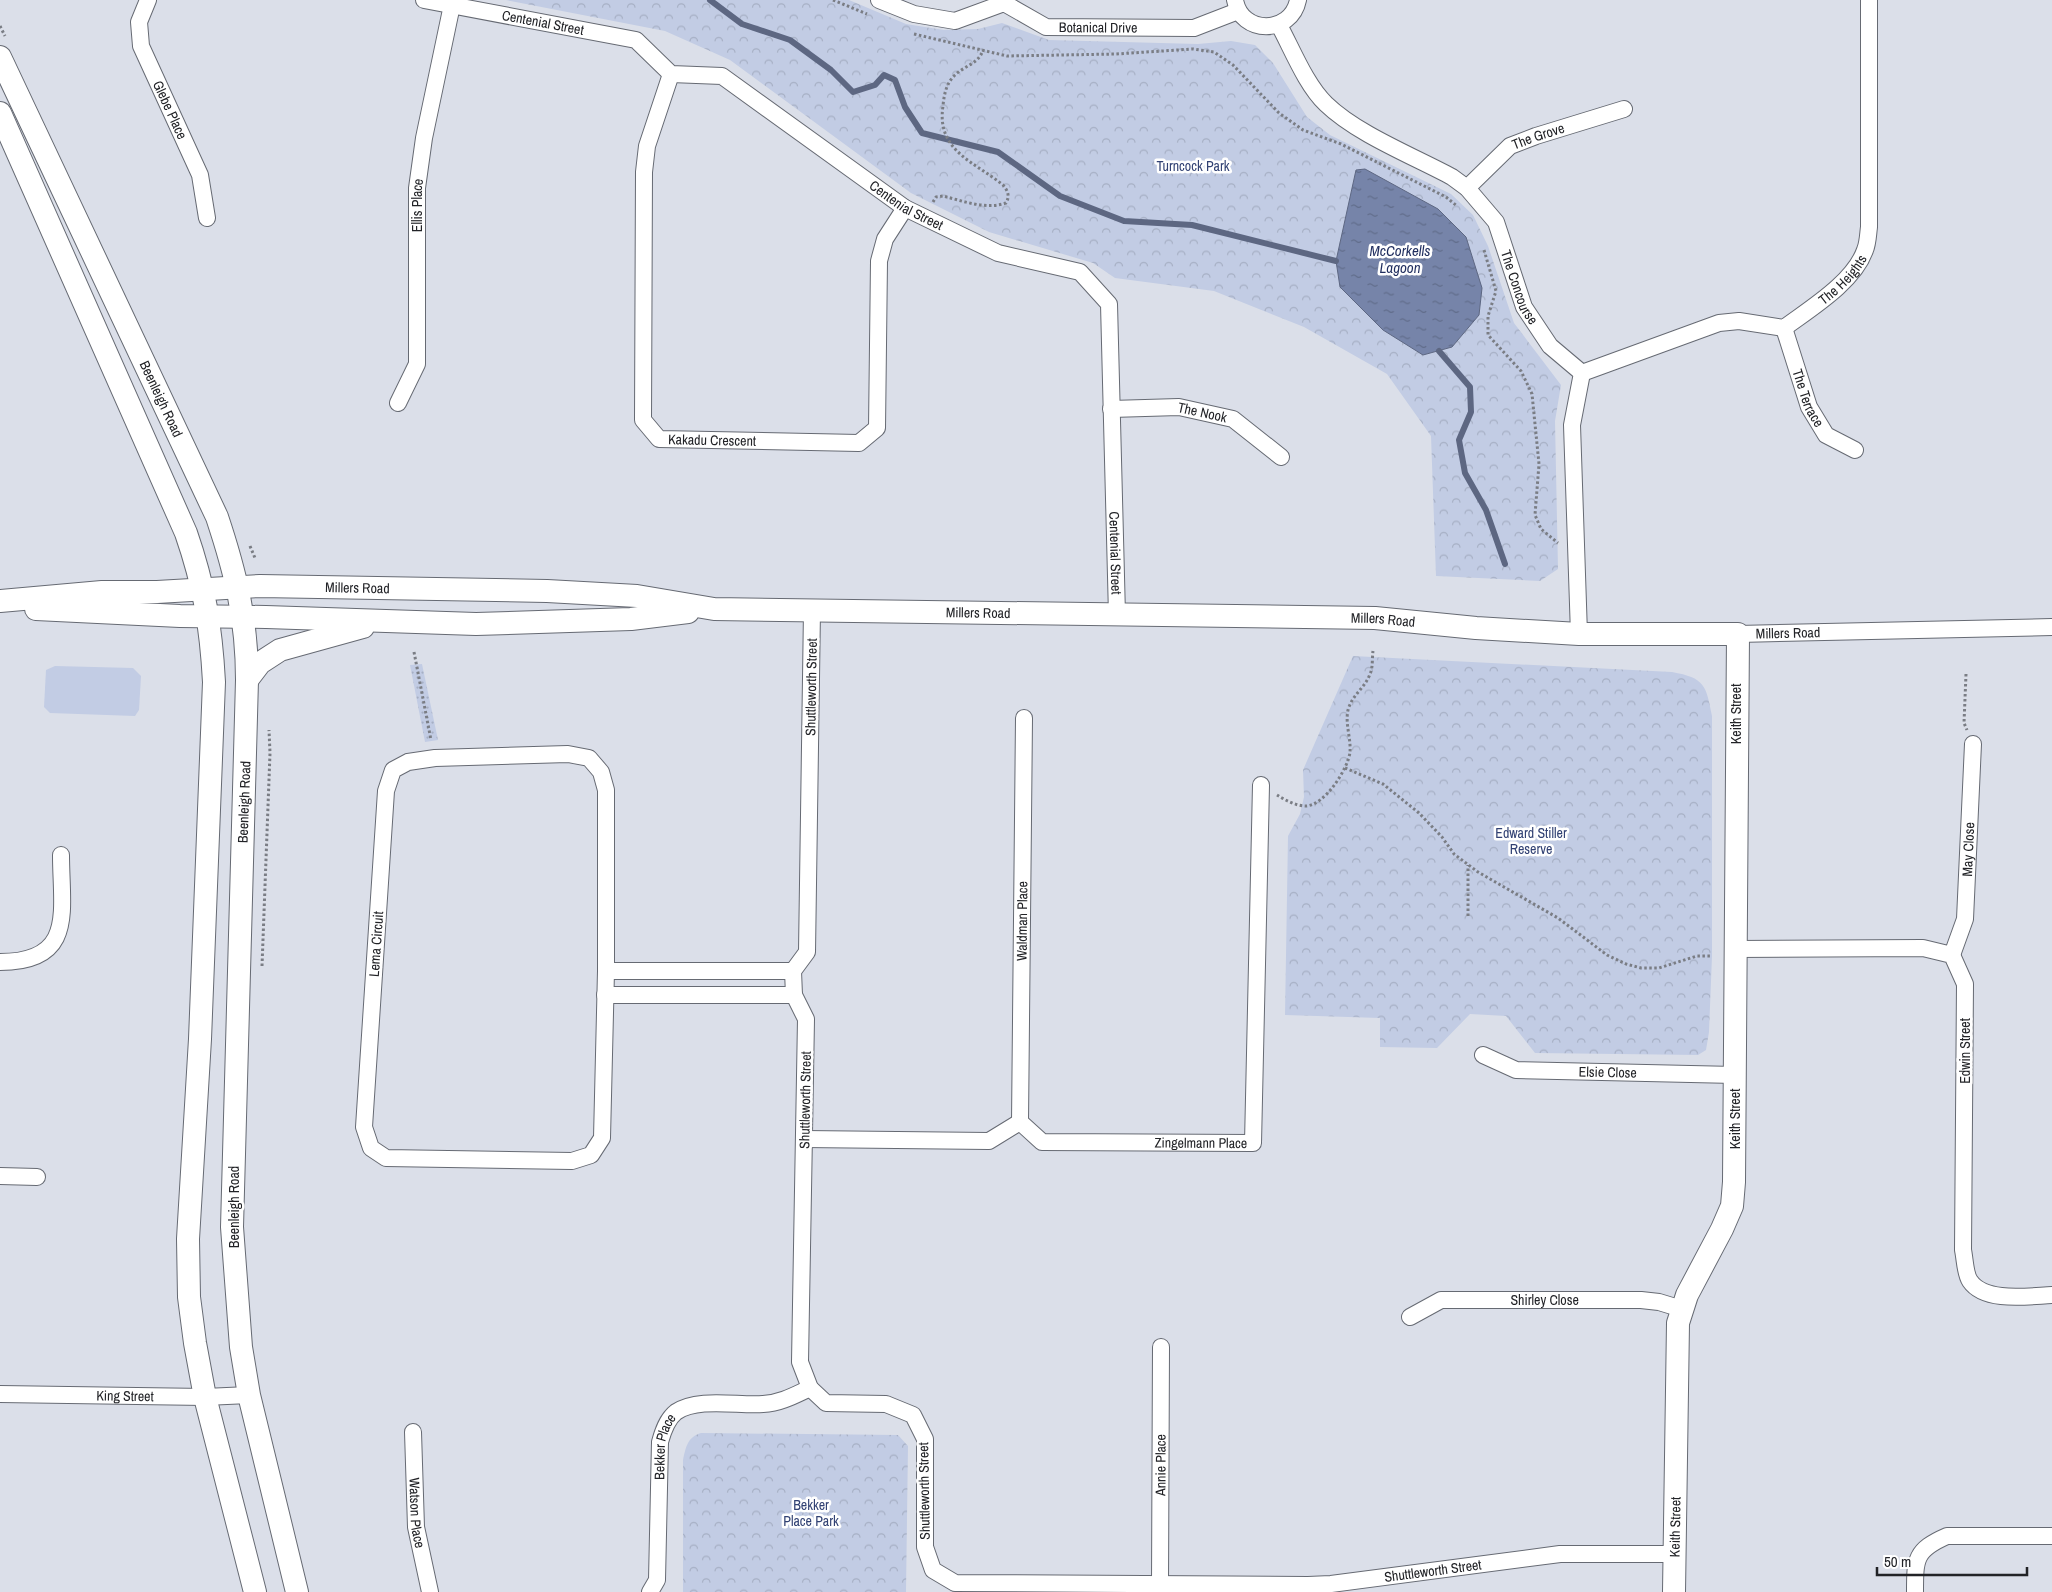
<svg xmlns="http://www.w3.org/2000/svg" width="2052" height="1592" font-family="'Archivo Narrow',sans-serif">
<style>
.grass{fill:url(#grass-dots)}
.park{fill:url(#park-crowns);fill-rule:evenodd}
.pitch{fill:#c2cce4}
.water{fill:url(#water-ripples);stroke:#5d6782}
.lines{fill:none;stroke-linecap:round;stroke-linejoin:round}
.stream{stroke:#5d6782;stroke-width:6}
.street-casing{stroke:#666a73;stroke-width:18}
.secondary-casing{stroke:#666a73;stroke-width:24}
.path{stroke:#7a7d84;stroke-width:3;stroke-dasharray:2.5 2.5;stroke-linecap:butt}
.street{stroke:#fff;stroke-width:16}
.secondary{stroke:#fff;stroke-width:22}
.labels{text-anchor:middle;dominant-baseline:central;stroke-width:5;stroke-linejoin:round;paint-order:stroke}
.street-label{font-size:14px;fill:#222327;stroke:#fff}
.park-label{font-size:14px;fill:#314173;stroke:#fff}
.water-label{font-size:15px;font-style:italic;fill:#1f2d5e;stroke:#fff}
</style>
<defs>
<pattern id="grass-dots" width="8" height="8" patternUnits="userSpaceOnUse" patternTransform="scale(1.25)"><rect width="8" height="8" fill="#c2cce4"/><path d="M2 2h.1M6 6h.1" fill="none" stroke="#a6afc4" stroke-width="1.8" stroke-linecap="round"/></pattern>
<pattern id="park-crowns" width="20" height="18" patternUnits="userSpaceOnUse" patternTransform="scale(1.25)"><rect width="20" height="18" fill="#c2cce4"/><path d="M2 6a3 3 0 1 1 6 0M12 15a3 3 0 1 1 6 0" fill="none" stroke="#a6afc4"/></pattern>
<pattern id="water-ripples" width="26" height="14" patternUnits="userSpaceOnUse" patternTransform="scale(1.25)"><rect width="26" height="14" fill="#7684a9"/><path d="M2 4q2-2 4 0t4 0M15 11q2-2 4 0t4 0" fill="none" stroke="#606c8a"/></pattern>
</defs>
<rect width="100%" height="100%" fill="#dbdfe9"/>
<path class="grass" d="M 422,664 L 438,740 L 425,742 L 410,665 Z"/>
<path class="park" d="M 506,0 L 849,0 L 906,24 L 944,30 L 978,29 L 1002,23 L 1049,40 L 1198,44 L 1231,41 L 1255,45 L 1273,63 L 1307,117 L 1330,135 L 1451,194 L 1473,215 L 1488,246 L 1514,323 L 1561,385 L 1555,421 L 1558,569 L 1540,581 L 1436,576 L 1431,436 L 1387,374 L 1304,327 L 1214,291 L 1115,278 L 1093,263 L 989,232 L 911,193 L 730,60 L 665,31 ZM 1479,315 L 1452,347 L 1423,355 Z
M 1353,656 L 1672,672 C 1705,678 1706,685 1712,716 L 1712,956 L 1709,1032 L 1706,1050 L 1698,1055 L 1535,1053 L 1506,1016 L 1470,1014 L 1437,1048 L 1380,1047 L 1380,1018 L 1285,1015 L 1288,836 L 1300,814 L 1304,797 L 1303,770 Z
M 701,1433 L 898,1435 L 908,1446 L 906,1592 L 683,1592 L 683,1460 C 686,1446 688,1437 701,1433 Z"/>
<path class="pitch" d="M 55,666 L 133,668 L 141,676 L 139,710 L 135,716 L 50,713 L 44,707 L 46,670 Z"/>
<path class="water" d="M 1365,169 L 1438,209 L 1466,237 L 1482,288 L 1479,315 L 1452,347 L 1423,355 L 1383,330 L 1340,287 L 1336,261 L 1356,170 Z"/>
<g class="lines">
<path class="stream" d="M 710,0 L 742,24 L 790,40 L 831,70 L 853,92 L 875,85 L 884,75 L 895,80 L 905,107 L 922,133 L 998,152 L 1060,196 L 1124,221 L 1192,225 L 1336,261
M 1439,351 L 1470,387 L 1471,412 L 1459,440 L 1465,473 L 1486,510 L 1505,564"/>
<g class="street-casing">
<g id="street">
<path id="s1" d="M 148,0 L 139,22 L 141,46 L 200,175 L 207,218"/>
<path id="s2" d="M 424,0 L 636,40 L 671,74 L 722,76 L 905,208 L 998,253 L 1080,272 L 1109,304 L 1117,615"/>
<path id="s3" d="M 879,0 L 914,14 L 955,21 L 1004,3 L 1046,27 L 1194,28 L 1238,11"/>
<path d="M 1235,0 C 1241,35 1291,35 1298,0"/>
<path id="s4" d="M 1279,25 C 1292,49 1306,85 1326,104 C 1357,134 1413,156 1452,177 L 1467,188 L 1496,222 L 1524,307 L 1550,346 L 1582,373 L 1572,425 L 1579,634"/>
<path id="s5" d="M 671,74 L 647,146 L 644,172 L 643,420 L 659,439 L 859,443 L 877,428 L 879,261 L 885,239 L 905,208"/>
<path id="s6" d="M 1467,188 L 1510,146 L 1536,136 L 1624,109"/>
<path id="s7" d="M 1784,328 L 1809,407 L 1826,435 L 1855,450"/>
<path id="s8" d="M 1582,373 L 1719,323 L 1739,321 L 1784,328 C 1811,308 1854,282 1865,250 C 1868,243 1868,234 1869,227 L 1869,0"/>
<path id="s9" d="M 398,403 L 417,364 L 417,188 L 424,138 L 452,5"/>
<path id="s10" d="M 1111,409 L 1179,407 L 1233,419 L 1281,457"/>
<path id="s11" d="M 812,610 L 807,952 L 793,971 L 794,995 L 806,1019 L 800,1362 L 810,1388 L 826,1403 L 886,1404 L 913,1415 L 925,1439 L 925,1547 L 933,1570 L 955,1583 L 1308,1585 L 1331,1584 L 1560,1554 L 1674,1554"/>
<path id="s12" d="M 1738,634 L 2052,627"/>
<path d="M 568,754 L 589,758 L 601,772 L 606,790 L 606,971 L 602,1138 L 591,1155 L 572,1161 L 386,1158 L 371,1148 L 364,1127 L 386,791 L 393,770 L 408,762 L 435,758 Z"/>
<path d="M 1735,949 L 1923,948 L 1952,955 L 1965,984 L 1963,1250 C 1965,1259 1965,1274 1970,1281 C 1985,1303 2029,1296 2052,1295"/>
<path id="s13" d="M 1952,955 L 1965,919 L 1973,744"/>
<path d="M 0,962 C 76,962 61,911 61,855"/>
<path d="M 606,971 L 793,971"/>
<path d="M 605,995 L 794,995"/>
<path id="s14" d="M 1483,1055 L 1516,1070 L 1735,1075"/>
<path id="s15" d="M 1020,1122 L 1024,718"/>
<path id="s16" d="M 804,1139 L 989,1141 L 1020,1122 L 1042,1142 L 1253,1143 L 1261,785"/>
<path d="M 0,1176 L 37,1177"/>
<path id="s17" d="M 1410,1317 L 1441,1300 L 1641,1300 L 1659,1302 L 1682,1309"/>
<path id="s18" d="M 0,1394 L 205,1397 L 249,1395"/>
<path id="s19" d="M 413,1432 L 416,1527 L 430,1592"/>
<path id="s20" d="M 1160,1584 L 1161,1347"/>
<path id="s21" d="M 650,1592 L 657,1580 L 660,1442 C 663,1431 667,1419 676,1412 C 698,1397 738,1406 763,1404 C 781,1403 795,1395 810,1388"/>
<path d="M 1915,1592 C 1915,1559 1915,1550 1947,1536 L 2052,1536"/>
</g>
</g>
<g class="secondary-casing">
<g id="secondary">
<path id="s22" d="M 0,57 L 217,517 C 236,574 247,620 247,680 L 232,1227 L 241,1347 L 249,1395 L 297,1592"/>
<path d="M 0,113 L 186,533 C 204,585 211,626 214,682 L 200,1039 L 188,1239 L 189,1297 L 195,1343 L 205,1397 L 255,1592"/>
<path id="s23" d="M 0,601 L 102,592 L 157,592 L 260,586 L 547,591 L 637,596 L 714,609 L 1375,618 L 1476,628 L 1579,634 L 1738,634 L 1734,1182 L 1732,1206 L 1722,1229 L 1687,1295 L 1678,1323 L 1674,1592"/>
<path d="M 36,609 L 180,616 L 266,617 L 476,624 L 631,619 L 688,612"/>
<path d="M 247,680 L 260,663 L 280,650 L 363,627"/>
</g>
</g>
<path class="path" d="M 833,0 L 867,14
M 0,26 L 5,36
M 914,34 L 1007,56 L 1116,54 L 1193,49 L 1214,52 L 1233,65 L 1279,113 L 1303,130 L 1341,144 L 1446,197 L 1457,206
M 933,202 L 936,197 L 943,196 C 963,201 986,210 1006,203 C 1010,196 1008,191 1003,185 C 975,162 936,151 943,106 C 944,95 946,85 953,77 C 964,65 978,65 983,50
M 1484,250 L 1496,291 L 1488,316 L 1488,335 L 1521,371 L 1532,394 L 1539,464 L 1535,515 L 1541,529 L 1558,543
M 250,546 L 255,558
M 414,652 L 431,740
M 1966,674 L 1964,723 L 1967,730
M 1345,768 L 1383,784 L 1419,813 L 1442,837 L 1454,854 L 1478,872 L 1558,918 L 1607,955 L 1626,964 L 1641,968 L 1659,968 L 1697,956 L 1712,956
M 1277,795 C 1285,800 1296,806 1306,806 C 1325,805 1348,769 1350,752 C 1351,738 1345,724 1348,710 C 1352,695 1365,688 1370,674 C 1373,668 1372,658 1373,651
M 1468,916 L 1468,865
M 262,966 L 270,753 L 269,730"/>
<use href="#street" class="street"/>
<use href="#secondary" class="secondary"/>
</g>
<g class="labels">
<g class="street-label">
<text stroke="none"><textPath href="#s2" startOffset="121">Centenial Street</textPath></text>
<text stroke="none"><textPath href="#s3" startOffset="232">Botanical Drive</textPath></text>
<text stroke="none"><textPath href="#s1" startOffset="118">Glebe Place</textPath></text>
<text stroke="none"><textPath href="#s6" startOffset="90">The Grove</textPath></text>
<text stroke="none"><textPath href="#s9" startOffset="202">Ellis Place</textPath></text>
<text stroke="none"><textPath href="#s2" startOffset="541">Centenial Street</textPath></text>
<text stroke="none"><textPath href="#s8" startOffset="288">The Heights</textPath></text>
<text stroke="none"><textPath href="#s4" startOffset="371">The Concourse</textPath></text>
<text stroke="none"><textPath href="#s7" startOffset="74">The Terrace</textPath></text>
<text stroke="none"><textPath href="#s22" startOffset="378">Beenleigh Road</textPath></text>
<text stroke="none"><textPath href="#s10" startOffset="92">The Nook</textPath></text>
<text stroke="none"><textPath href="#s5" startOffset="428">Kakadu Crescent</textPath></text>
<text stroke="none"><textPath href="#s2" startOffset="1021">Centenial Street</textPath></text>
<text stroke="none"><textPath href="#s23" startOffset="358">Millers Road</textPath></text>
<text stroke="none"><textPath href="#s23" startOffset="980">Millers Road</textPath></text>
<text stroke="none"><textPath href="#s23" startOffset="1385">Millers Road</textPath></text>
<text stroke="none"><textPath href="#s12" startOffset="50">Millers Road</textPath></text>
<text transform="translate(811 687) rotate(-89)">Shuttleworth Street</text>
<text transform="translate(1736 714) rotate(-90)">Keith Street</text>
<text transform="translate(244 802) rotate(-88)">Beenleigh Road</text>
<text stroke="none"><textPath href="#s13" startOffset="108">May Close</textPath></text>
<text stroke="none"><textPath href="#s15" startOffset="201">Waldman Place</textPath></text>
<text transform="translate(376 944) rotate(-86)">Lema Circuit</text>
<text transform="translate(1965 1051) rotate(-90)">Edwin Street</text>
<text stroke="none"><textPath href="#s14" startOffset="128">Elsie Close</textPath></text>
<text transform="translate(805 1100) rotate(-89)">Shuttleworth Street</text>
<text transform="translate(1735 1119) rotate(-90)">Keith Street</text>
<text stroke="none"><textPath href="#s16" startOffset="410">Zingelmann Place</textPath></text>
<text transform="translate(234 1207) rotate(-90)">Beenleigh Road</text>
<text stroke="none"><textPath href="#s17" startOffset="139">Shirley Close</textPath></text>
<text stroke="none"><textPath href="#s18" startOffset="125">King Street</textPath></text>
<text stroke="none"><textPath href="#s21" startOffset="148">Bekker Place</textPath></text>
<text stroke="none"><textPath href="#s20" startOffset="119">Annie Place</textPath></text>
<text transform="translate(924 1491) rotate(-91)">Shuttleworth Street</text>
<text stroke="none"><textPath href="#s19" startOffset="81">Watson Place</textPath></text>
<text transform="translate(1675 1527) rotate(-89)">Keith Street</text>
<text stroke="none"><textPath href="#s11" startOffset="1562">Shuttleworth Street</textPath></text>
</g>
<g class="park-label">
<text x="1193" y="166">Turncock Park</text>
<text x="1531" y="833">Edward Stiller<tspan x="1531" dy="16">Reserve</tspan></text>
<text x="811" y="1505">Bekker<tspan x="811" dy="16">Place Park</tspan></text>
</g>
<g class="water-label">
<text x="1400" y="250">McCorkells<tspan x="1400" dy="17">Lagoon</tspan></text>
</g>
</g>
<path d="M1877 1567v8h150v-8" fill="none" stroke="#222327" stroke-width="2.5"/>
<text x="1884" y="1567" font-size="15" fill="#222327" stroke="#ffffff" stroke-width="4" paint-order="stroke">50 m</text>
</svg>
